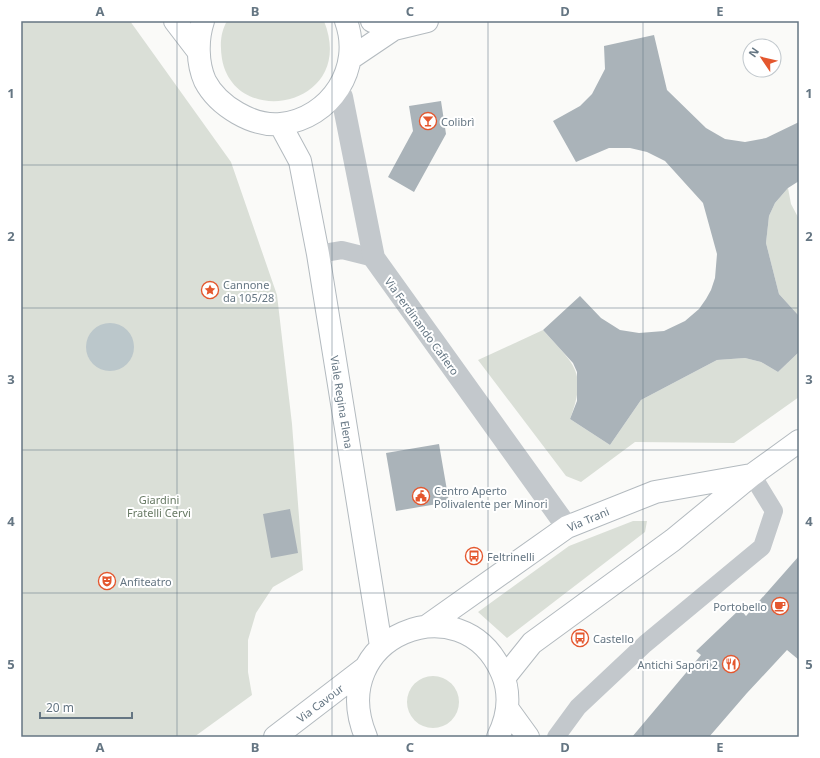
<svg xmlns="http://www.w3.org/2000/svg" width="820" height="758" font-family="'Noto Sans',sans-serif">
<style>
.green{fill:#dadfd7}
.water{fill:#bbc7cb}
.building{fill:#aab3b9}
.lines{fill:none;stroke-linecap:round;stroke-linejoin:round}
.secondary-casing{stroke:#b3babf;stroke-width:24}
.lane{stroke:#c3c8cc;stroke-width:18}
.street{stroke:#c3c8cc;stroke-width:22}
.secondary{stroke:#fff;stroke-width:22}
.grid{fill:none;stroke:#657683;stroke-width:1;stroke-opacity:0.55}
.labels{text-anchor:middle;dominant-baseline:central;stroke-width:4;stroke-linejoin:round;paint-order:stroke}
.poi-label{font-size:11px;fill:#657683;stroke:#fff;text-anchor:start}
.street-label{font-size:11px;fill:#657683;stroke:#fff}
.park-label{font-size:11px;fill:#687a64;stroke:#fff}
.neatline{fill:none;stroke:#657683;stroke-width:1.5}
.grid-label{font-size:13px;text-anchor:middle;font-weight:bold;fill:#657683}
</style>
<rect width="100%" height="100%" fill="#fafaf8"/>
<path class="green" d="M 21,21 L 130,21 L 231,162 L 277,295 L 292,424 L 303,570 L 273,587 L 256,613 L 248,640 L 248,672 L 252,695 L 194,737 L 21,737 Z
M 227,21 L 324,21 C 358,106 235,131 222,59 C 220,46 220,33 227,21 Z
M 788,188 L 791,204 L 799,219 L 799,316 L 779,294 L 766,243 L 769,216 L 775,203 Z
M 543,330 C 574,365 588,371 570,419 L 610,445 L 641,400 L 717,360 L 745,358 L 761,362 L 778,372 L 799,352 L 799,397 L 734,443 L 635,442 L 581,482 L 566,476 L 478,360 Z
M 633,521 L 647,521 L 645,532 L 507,638 L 478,612 L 569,546 Z
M407 702a26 26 0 1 1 52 0a26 26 0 1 1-52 0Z"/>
<path class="water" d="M86 347a24 24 0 1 1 48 0a24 24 0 1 1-48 0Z"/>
<path class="building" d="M 654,35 L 667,90 L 706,128 L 725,139 L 745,142 L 766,138 L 799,122 L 799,181 L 788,188 L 775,203 L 769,216 L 766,243 L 779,294 L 799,316 L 799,352 L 778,372 L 761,362 L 745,358 L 717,360 L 641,400 L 610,445 L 570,419 L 577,401 L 577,372 L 573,363 L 543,330 L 580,296 L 601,318 L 620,330 L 639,333 L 664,331 L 685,321 L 699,309 L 706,299 L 711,290 L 715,278 L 717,254 L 703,203 L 665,161 L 647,152 L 630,148 L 609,148 L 576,162 L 553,121 L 580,106 L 592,94 L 605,69 L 604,46 Z
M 441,101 L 446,134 L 414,192 L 388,177 L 413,131 L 409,106 Z
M 439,444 L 449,502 L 396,511 L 386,453 Z
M 290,509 L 298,553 L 271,558 L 263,514 Z
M 799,556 L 799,660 L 787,650 L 747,693 L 709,737 L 632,737 L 701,655 L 696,651 L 740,609 L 746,616 Z"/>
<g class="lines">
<g class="secondary-casing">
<path id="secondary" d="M 175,21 L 198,51
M 203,21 C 197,39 197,63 205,81 C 218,106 253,127 281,124 C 331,118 363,68 346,21
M 372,21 L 394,29
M 351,58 L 394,29 L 427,21
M 280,124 L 300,161 L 318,254 L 381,646
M 427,626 L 567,527 L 655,492 L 751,475
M 504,678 L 532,643 L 673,540 L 752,475 L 799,441
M 507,708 L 528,737
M 275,737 L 365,668
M 366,737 C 324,637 462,581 502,673 C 511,694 508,717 498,737"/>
</g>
<path class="lane" d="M 318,254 L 342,250 L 374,258
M 556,737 L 578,707 L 645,644 L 762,547 L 774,511 L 752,475"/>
<path class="street" d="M 342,97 L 374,258 L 567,527"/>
<use href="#secondary" class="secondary"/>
</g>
<path class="grid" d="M 177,21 L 177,737M 332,21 L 332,737M 488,21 L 488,737M 643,21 L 643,737M 21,165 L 799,165M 21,308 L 799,308M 21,450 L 799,450M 21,593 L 799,593"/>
<defs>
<g id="bar-ring" transform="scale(0.9)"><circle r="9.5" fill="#fff" stroke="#e4572e" stroke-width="1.5"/><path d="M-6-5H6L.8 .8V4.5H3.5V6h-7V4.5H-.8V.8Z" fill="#e4572e"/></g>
<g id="sight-ring" transform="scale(0.9)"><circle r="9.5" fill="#fff" stroke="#e4572e" stroke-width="1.5"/><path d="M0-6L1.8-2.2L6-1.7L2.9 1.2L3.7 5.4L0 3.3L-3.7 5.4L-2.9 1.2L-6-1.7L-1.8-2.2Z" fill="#e4572e"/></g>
<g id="civic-ring" transform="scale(0.9)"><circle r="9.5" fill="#fff" stroke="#e4572e" stroke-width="1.5"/><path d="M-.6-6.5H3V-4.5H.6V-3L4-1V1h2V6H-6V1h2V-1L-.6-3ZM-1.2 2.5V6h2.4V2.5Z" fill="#e4572e"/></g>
<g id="bus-ring" transform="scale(0.9)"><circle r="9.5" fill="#fff" stroke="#e4572e" stroke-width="1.5"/><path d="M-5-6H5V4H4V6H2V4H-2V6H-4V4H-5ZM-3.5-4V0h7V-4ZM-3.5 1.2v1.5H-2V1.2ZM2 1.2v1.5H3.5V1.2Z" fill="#e4572e"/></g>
<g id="theatre-ring" transform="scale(0.9)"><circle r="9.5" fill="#fff" stroke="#e4572e" stroke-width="1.5"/><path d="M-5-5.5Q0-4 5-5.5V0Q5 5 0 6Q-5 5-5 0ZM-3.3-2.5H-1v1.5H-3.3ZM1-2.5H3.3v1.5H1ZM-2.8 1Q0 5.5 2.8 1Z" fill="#e4572e"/></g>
<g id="cafe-ring" transform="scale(0.9)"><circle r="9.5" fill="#fff" stroke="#e4572e" stroke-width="1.5"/><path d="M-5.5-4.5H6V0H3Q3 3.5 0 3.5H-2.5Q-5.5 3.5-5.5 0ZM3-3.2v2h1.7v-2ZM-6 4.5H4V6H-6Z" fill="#e4572e"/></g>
<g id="restaurant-ring" transform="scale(0.9)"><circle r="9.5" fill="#fff" stroke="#e4572e" stroke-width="1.5"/><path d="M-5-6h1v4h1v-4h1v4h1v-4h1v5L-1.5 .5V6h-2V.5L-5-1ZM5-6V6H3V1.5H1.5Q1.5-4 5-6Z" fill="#e4572e"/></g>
</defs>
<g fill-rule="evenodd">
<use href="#bar-ring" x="428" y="121"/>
<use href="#sight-ring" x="210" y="290"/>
<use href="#civic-ring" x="421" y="496"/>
<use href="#bus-ring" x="474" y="556"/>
<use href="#theatre-ring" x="107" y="581"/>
<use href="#cafe-ring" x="780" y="606"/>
<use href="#bus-ring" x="580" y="638"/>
<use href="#restaurant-ring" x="731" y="664"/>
</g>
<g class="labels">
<g class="poi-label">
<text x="441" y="121">Colibrì</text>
<text x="223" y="284">Cannone<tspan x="223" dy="13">da 105/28</tspan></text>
<text x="434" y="490">Centro Aperto<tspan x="434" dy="13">Polivalente per Minori</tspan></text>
<text x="487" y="556">Feltrinelli</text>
<text x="120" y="581">Anfiteatro</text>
<text x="767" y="606" text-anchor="end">Portobello</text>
<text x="593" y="638">Castello</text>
<text x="718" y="664" text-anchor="end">Antichi Sapori 2</text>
</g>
<g class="street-label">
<text transform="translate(422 326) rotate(54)">Via Ferdinando Cafiero</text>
<text transform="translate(342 402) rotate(81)">Viale Regina Elena</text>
<text transform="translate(588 519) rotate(-23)">Via Trani</text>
<text transform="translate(320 703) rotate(-37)">Via Cavour</text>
</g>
<g class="park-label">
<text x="159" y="499">Giardini<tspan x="159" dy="13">Fratelli Cervi</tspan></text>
</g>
</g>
<rect width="820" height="758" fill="none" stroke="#ffffff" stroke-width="44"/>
<g transform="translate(762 58) rotate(305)"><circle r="19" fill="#ffffff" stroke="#c1c8cd"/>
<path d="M0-3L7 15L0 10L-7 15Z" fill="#e4572e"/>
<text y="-6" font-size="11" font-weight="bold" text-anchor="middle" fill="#657683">N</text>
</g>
<path d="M40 712v6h92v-6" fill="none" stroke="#657683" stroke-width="2"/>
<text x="46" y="712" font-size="12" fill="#657683" stroke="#ffffff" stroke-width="3" paint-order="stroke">20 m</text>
<rect x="22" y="22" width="776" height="714" class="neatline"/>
<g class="grid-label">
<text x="100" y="16">A</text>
<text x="255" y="16">B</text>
<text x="410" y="16">C</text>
<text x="565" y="16">D</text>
<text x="720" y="16">E</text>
<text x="11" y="98">1</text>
<text x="809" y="98">1</text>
<text x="11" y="241">2</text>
<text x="809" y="241">2</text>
<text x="11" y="384">3</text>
<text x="809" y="384">3</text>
<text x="11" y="526">4</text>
<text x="809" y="526">4</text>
<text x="11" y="669">5</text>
<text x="809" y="669">5</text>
<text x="100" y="752">A</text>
<text x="255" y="752">B</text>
<text x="410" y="752">C</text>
<text x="565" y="752">D</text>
<text x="720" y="752">E</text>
</g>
</svg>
